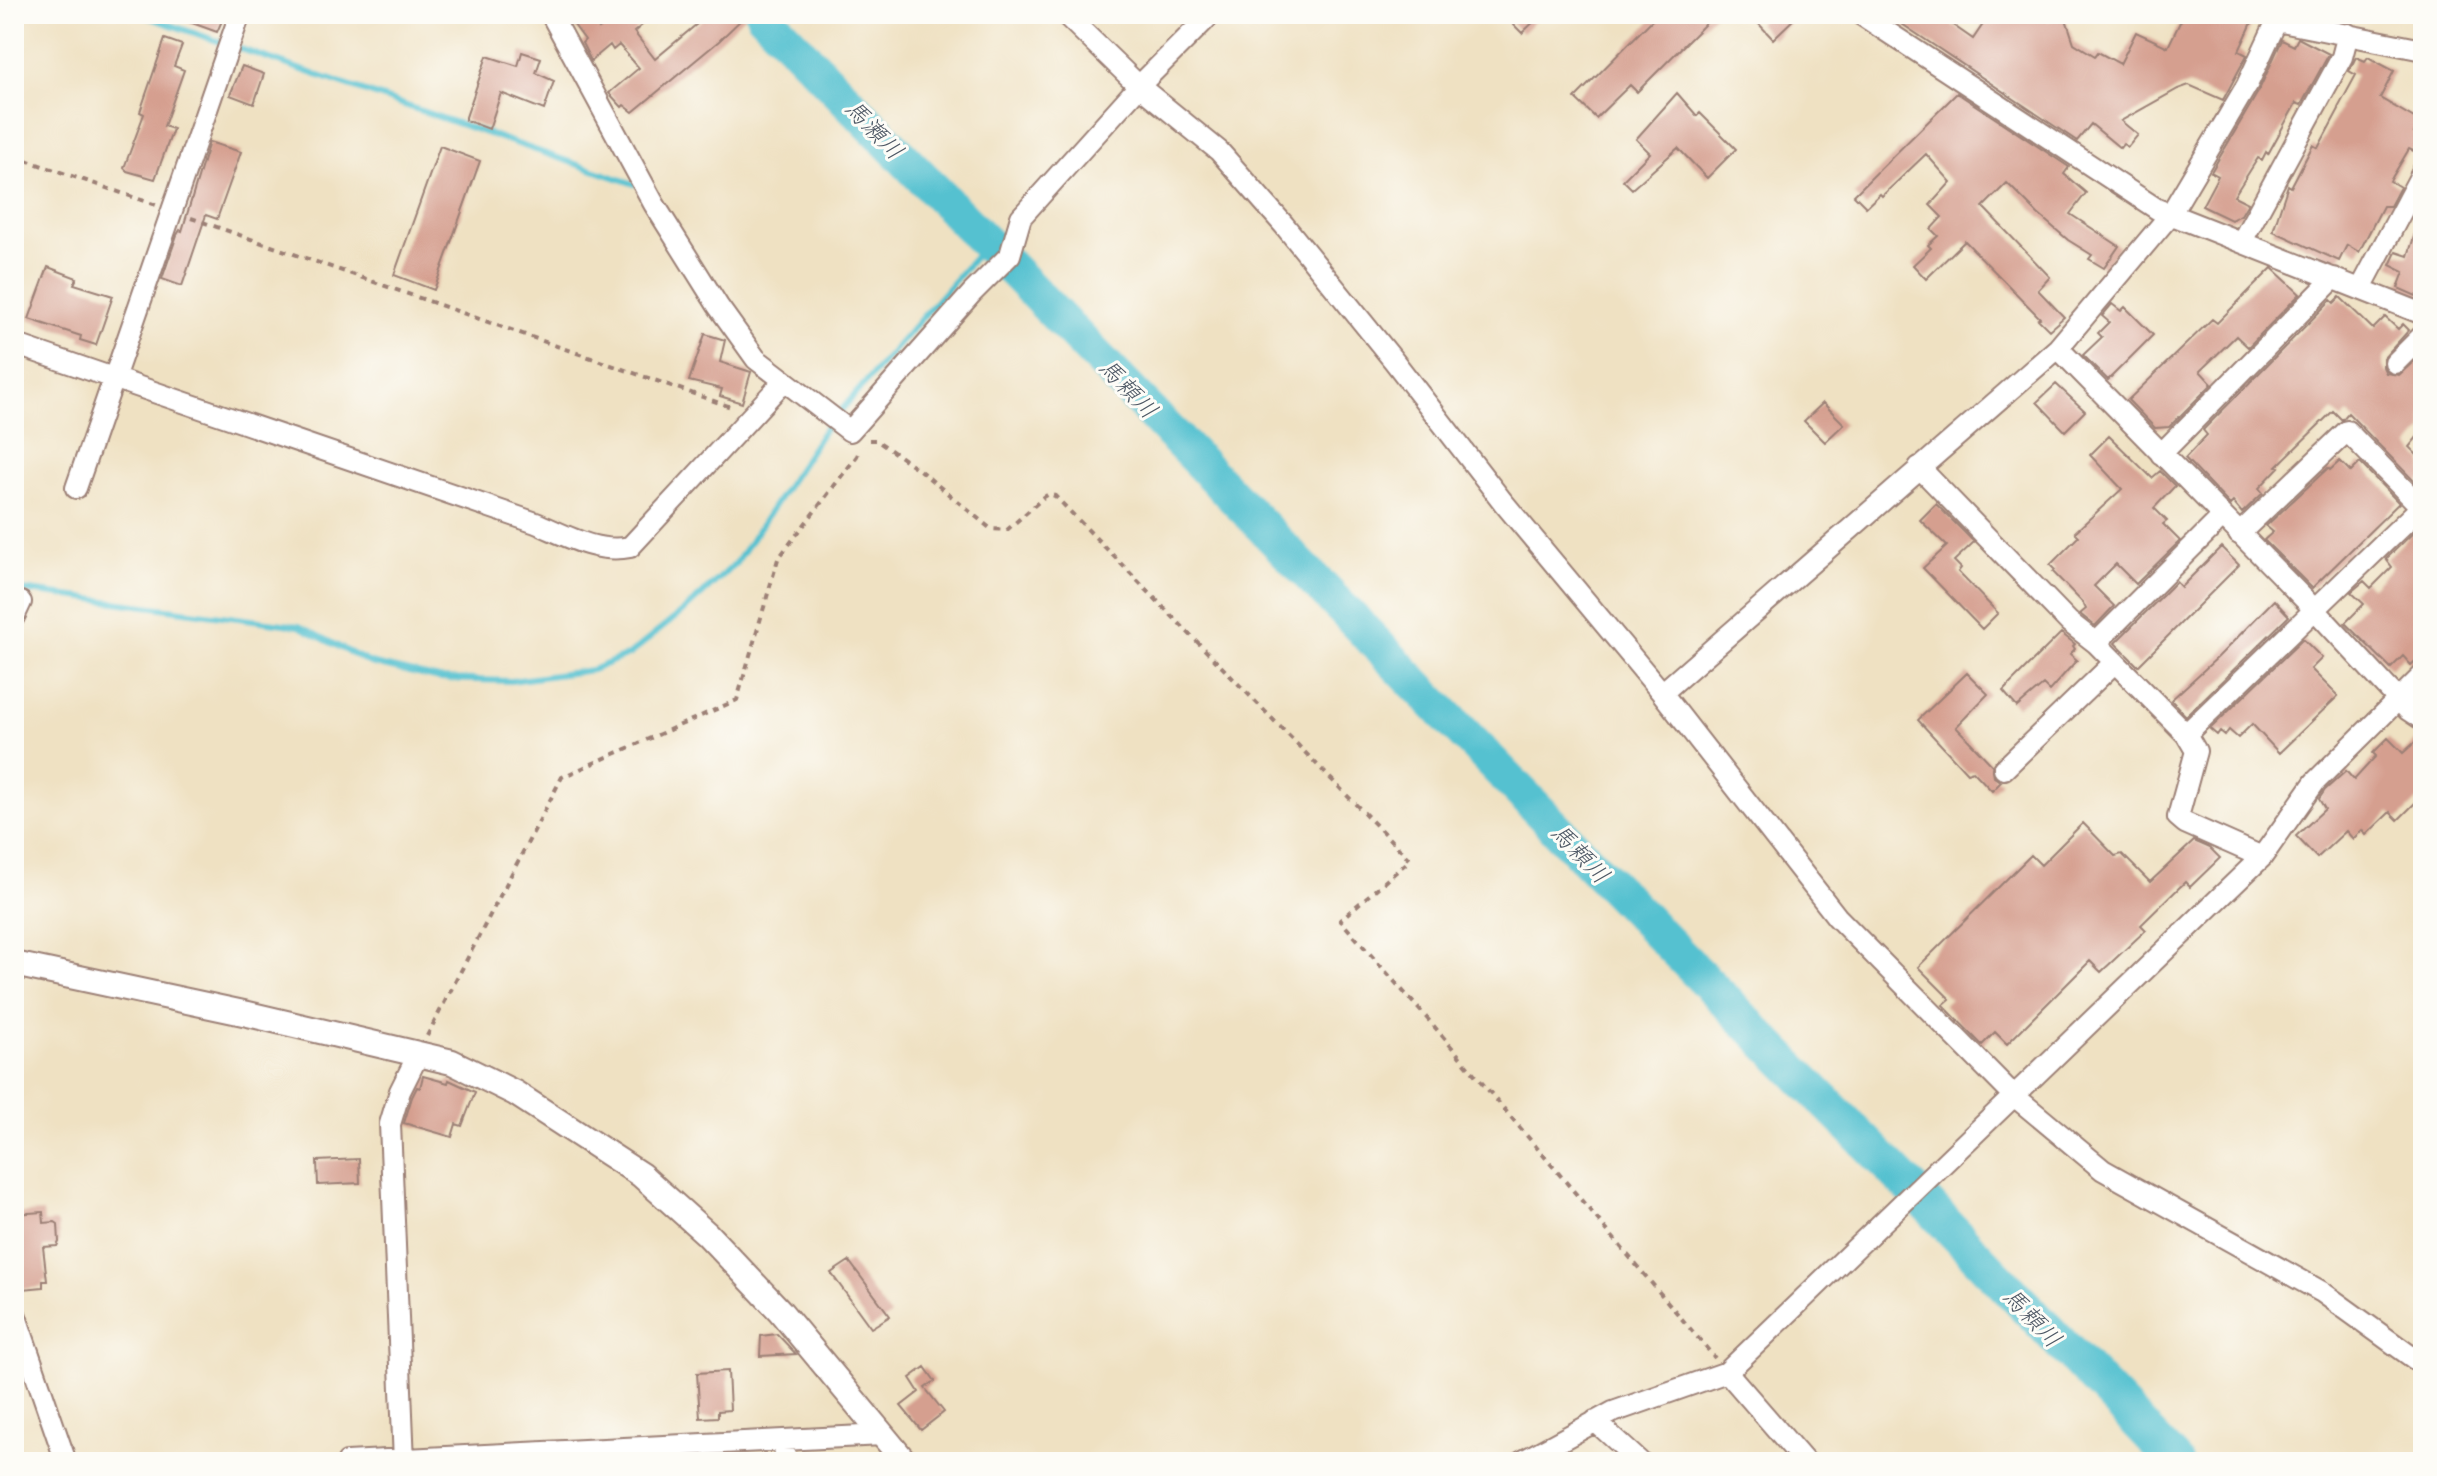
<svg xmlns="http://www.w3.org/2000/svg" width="2437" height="1476" font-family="'Patrick Hand','Klee One',sans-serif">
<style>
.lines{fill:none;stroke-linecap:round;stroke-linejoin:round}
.stream{stroke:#55c1d0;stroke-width:6}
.river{stroke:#55c1d0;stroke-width:36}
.building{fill:#d59f8f}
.minor-casing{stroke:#9c8076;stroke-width:24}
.tertiary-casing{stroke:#9c8076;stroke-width:28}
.path{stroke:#9c8076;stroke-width:4;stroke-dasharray:6 6;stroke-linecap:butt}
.minor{stroke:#fff;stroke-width:20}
.tertiary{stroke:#fff;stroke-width:24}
.labels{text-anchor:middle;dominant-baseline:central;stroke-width:6;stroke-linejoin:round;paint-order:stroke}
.water-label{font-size:24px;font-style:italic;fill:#4e5865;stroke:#fdfcf7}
</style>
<rect width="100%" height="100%" fill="#fdfcf7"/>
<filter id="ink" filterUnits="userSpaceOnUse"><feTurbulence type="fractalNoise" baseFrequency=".0125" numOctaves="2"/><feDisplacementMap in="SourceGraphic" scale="16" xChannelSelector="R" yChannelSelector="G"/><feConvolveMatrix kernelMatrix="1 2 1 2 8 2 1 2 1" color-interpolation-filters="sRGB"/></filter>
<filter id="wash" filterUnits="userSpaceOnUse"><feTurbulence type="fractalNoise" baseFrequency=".006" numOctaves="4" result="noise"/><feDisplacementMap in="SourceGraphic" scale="32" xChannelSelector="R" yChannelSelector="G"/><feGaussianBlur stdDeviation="1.8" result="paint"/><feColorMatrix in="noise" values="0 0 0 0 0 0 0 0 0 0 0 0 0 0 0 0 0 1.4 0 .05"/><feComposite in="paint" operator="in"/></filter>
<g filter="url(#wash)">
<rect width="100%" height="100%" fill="#efe1c2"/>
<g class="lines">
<path class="stream" d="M 139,14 L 634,184
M 14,589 L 299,626 L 370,663 L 439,679 L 511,681 L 592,670 L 630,654 L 686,609 L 736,563 L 824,430 L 987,243"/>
<path class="river" d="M 763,14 L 1664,939 L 1924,1201 L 2175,1462"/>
</g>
<g id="blocks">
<path class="building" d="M 173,14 L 225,14 L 217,32 L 173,16 Z
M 566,14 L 586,14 L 599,29 L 618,14 L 655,14 L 634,32 L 655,59 L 709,14 L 747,14 L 719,41 L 633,112 L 624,105 L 622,107 L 609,93 L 639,68 L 619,45 L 613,50 L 610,45 L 591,61 L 582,43 L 585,40 Z
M 1503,14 L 1542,14 L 1522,33 Z
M 1658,14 L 1715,14 L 1637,92 L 1630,85 L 1596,118 L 1575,98 Z
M 1768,14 L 1799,14 L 1773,39 L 1758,23 Z
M 1887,14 L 1953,14 L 1947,21 L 1973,39 L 1990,14 L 2044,14 L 2047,21 L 2065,16 L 2074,43 L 2095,56 L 2098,52 L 2120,64 L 2136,32 L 2168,47 L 2184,14 L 2256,14 L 2239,51 L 2247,55 L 2223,100 L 2189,85 L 2178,89 L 2121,121 L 2138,135 L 2128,147 L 2123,144 L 2120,148 L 2091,124 L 2077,141 Z
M 2298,38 L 2329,54 L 2301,105 L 2296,103 L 2268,154 L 2266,152 L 2262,160 L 2258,158 L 2234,196 L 2248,203 L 2241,215 L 2231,220 L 2202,206 L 2218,176 L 2211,172 L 2258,92 L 2282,40 L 2294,46 Z
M 165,39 L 182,45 L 174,66 L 184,70 L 164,126 L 173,129 L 155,179 L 127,171 L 124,168 L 144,114 L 140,112 Z
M 522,52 L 541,58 L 536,73 L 554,81 L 544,110 L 501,93 L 489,129 L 465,120 L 487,56 L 518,66 Z
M 2356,57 L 2365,61 L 2368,57 L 2394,71 L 2380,98 L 2421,122 L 2414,133 L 2423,137 L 2423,155 L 2409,149 L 2390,181 L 2400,187 L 2390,206 L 2383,206 L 2359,252 L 2347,245 L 2339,261 L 2273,231 L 2288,185 L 2291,187 L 2313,145 L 2318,148 L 2339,109 L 2338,108 L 2356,75 L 2349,71 Z
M 242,66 L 264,74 L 254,104 L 230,95 Z
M 1677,93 L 1697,116 L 1700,113 L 1736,149 L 1707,178 L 1678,148 L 1632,189 L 1623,180 L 1650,153 L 1636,139 Z
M 1957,93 L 2069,167 L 2064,174 L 2086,193 L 2070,214 L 2119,246 L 2104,268 L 2089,259 L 2092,255 L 2068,240 L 2038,214 L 2007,183 L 1983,207 L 2050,277 L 2038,290 L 2064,317 L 2049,330 L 2038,319 L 2040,318 L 1965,241 L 1926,279 L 1913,265 L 1931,248 L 1928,245 L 1938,236 L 1931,229 L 1942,217 L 1930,205 L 1951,182 L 1926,154 L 1882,196 L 1880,194 L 1866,207 L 1854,195 Z
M 209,142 L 241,152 L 217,219 L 206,215 L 182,286 L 162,279 L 177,235 L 180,230 L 182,231 Z
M 440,146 L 480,161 L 434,290 L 394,275 Z
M 2419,221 L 2423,222 L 2423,299 L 2398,288 L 2404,272 L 2390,265 L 2396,252 L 2408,256 Z
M 48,267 L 77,278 L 74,284 L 113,296 L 96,345 L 80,340 L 81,336 L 29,319 Z
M 2272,268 L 2300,294 L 2248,347 L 2236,336 L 2200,371 L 2212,384 L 2169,427 L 2155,428 L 2128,400 L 2212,319 L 2217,323 Z
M 2340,297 L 2373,329 L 2385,317 L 2398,329 L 2403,324 L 2409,330 L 2383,359 L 2383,367 L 2386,373 L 2399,375 L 2423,353 L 2423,430 L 2409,447 L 2423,461 L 2423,478 L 2417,484 L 2348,413 L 2342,420 L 2333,411 L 2277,466 L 2279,467 L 2259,488 L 2263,493 L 2242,513 L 2233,502 L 2230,505 L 2185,458 L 2207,435 L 2203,430 L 2331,300 L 2334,303 Z
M 2112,304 L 2121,311 L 2125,307 L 2153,335 L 2108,380 L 2083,355 L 2102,337 L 2098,333 L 2109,322 L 2102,316 Z
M 705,334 L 725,340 L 720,362 L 751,372 L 742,403 L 720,396 L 722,389 L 689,381 Z
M 2056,384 L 2085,411 L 2065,431 L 2037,402 Z
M 1823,403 L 1844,424 L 1825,442 L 1804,421 Z
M 2109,436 L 2152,478 L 2160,471 L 2175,486 L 2154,508 L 2167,521 L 2163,524 L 2180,541 L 2136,584 L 2116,564 L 2094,586 L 2114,606 L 2095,626 L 2080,614 L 2086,609 L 2083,603 L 2053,572 L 2055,570 L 2050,565 L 2079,536 L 2075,532 L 2122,489 L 2090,455 Z
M 2340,461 L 2351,472 L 2360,463 L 2399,503 L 2312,588 L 2264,540 L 2273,532 L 2266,526 L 2328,468 L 2330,470 Z
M 1936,504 L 1974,542 L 1954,561 L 1961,568 L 1958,572 L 1998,613 L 1982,629 L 1923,568 L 1947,546 L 1920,520 Z
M 2423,523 L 2423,654 L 2411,665 L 2403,656 L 2391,668 L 2345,623 L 2364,604 L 2351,592 L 2364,581 L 2371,588 L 2392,567 L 2386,559 Z
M 2221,547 L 2239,565 L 2138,666 L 2115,643 L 2176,582 L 2181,587 Z
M 2274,600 L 2289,616 L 2186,716 L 2171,700 L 2218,657 Z
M 2061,633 L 2075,644 L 2073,646 L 2075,649 L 2070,654 L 2077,660 L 2049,691 L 2043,685 L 2017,707 L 2003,691 Z
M 2303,639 L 2322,658 L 2311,669 L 2338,696 L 2279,753 L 2252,724 L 2238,738 L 2229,730 L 2225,735 L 2220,731 L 2217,735 L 2210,729 Z
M 1967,673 L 1988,694 L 1956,727 L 1992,765 L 1994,777 L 2001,782 L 1992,791 L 1973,771 L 1967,773 L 1918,720 Z
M 2423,735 L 2423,795 L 2398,820 L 2390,812 L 2366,835 L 2362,830 L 2353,839 L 2346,831 L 2317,858 L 2296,836 L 2325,809 L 2319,799 L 2325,790 L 2346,771 L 2354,780 L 2376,756 L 2373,753 L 2388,738 L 2403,753 Z
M 2083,823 L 2115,856 L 2122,854 L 2150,882 L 2194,841 L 2210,848 L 2220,858 L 2190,887 L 2185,882 L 2141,925 L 2146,930 L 2101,972 L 2090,961 L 2007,1044 L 1995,1032 L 1982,1045 L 1943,1005 L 1950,999 L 1918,967 L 2031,855 L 2041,865 Z
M 423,1076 L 448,1083 L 449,1080 L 475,1092 L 462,1126 L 456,1124 L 452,1137 L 404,1123 L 412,1097 L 417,1087 L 420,1088 Z
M 359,1159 L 360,1183 L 318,1185 L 317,1161 Z
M 43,1212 L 44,1223 L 55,1222 L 58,1224 L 59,1242 L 57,1246 L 43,1247 L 47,1281 L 43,1281 L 43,1287 L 23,1289 L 14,1263 L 14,1214 Z
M 849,1261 L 890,1316 L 871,1328 L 831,1273 Z
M 777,1334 L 796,1354 L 760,1356 L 761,1336 Z
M 925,1367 L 935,1381 L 925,1388 L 944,1412 L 921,1430 L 901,1406 L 919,1392 L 910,1378 Z
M 728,1371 L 730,1410 L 718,1411 L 718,1417 L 700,1418 L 697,1373 Z"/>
</g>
</g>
<g filter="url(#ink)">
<use href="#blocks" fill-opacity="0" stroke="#9c8076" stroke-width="2"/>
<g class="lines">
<g class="minor-casing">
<path id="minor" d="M 551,14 L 654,204 L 718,306 L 756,359 L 850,431 L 972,293 L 1010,255 L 1021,217 L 1139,86 L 1211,14
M 1065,14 L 1139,86 L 1219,151 L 1284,225 L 1394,361 L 1503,502 L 1662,693 L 1837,917 L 2013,1095 L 2103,1170 L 2322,1292 L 2423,1365
M 1860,14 L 2157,209 L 2423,314
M 2280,14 L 2247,85 L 2170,215 L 2058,348 L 2316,611 L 2408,710 L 2423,720
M 2277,21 L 2423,50
M 2242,241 L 2342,57 L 2348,34
M 2361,288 L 2423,171
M 14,344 L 536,523 C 567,536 597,554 630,547 L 783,382
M 2395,363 L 2423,335
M 2161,454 L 2334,278
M 1919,467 L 2069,622 L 2096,643 L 2186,734 L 2196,751 L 2178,817 L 2185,823 L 2262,857
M 76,488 L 240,14
M 14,617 L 21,602
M 2096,643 L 2222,517
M 1662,693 L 2058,348
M 2186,734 L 2421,507 L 2347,431 L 2239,534
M 2004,769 L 2115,662
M 14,1311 L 66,1462
M 1727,1372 L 1805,1462
M 1595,1421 L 1640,1462
M 784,1440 L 785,1462
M 347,1462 L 883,1435
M 404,1462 L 390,1124 L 400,1091 L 418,1055
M 1521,1462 L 1613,1412 L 1727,1372 L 2262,857 L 2315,782 L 2423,675"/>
</g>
<g class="tertiary-casing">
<path id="tertiary" d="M 14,964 L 248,1014 L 452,1062 L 515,1093 L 641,1175 L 707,1234 L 780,1311 L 905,1462"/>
</g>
<path class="path" d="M 14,156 L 156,205
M 191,218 L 734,408
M 869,440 L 876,440 L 918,469 L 991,529 L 1007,530 L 1044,497 L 1049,494 L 1055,496 L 1410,860 L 1340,920 L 1433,1025 L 1715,1358
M 427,1036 L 562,777 L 737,700 L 778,559 L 857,456 L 860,449"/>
<use href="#minor" class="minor"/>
<use href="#tertiary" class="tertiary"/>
</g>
</g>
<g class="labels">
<g class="water-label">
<text transform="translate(875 129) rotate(46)">馬瀬川</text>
<text transform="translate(1129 388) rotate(46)">馬頼川</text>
<text transform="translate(1581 853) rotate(46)">馬頼川</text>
<text transform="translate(2033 1317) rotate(46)">馬頼川</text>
</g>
</g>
<rect width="2437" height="1476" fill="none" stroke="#fdfcf7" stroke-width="48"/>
</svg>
